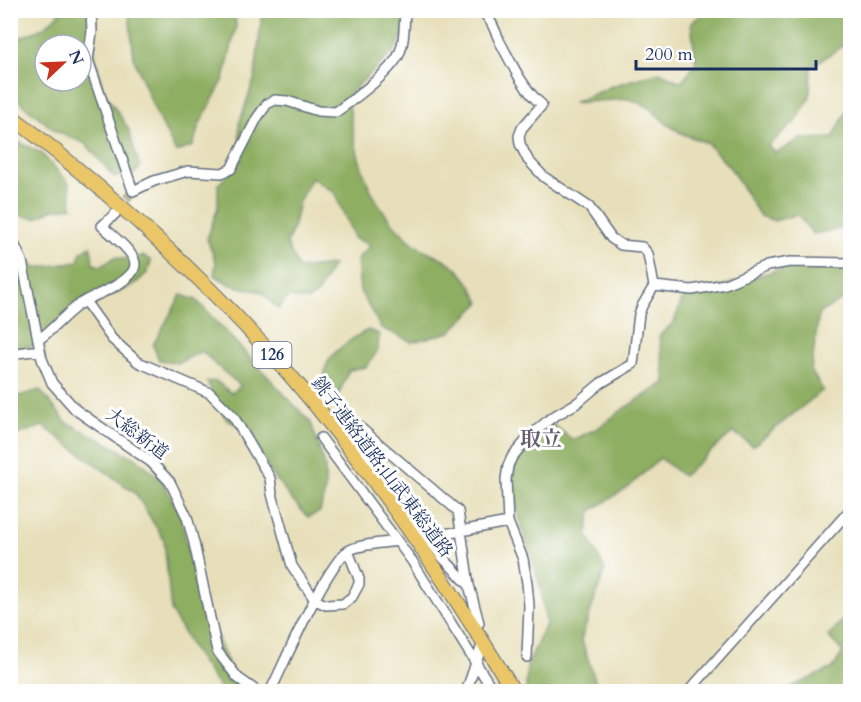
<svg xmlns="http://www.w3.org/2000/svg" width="861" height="702" font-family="Cardo,'Noto Serif JP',serif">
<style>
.forest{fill:#8eae62;stroke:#546e60;stroke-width:1.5;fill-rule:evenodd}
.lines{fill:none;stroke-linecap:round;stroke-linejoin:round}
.minor-tunnel{stroke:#bebca7;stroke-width:9;stroke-dasharray:9 4.5;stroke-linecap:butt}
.minor-casing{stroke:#626d7e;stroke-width:12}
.highway-casing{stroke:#626d7e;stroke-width:16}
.minor{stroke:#fff;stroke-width:9}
.highway{stroke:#eac669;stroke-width:14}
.labels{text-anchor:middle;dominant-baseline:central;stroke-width:6;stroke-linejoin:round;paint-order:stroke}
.shield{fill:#fff;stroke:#5f6d8e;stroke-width:1.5}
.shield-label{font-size:16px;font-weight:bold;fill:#1b2f5e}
.street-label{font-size:18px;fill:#1b2f5e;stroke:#fff}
.quarter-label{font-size:21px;font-weight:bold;fill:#655e6e;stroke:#fff}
</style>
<rect width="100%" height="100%" fill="#fff"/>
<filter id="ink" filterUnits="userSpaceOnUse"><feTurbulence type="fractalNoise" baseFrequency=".0167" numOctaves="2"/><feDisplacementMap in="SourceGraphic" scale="12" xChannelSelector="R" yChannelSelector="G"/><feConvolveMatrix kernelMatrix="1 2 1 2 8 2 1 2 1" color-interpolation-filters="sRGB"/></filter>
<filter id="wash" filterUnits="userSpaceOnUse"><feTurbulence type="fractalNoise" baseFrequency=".008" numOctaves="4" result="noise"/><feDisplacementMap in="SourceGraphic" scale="24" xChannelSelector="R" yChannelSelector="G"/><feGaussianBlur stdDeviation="1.35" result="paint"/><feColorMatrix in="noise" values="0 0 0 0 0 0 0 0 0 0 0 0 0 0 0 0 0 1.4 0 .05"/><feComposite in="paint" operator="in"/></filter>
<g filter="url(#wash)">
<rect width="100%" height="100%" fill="#e7dfb9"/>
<path class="forest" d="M 133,10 L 235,11 L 236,27 L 224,79 L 199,125 L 193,146 L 176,152 L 156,113 L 134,59 L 129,14 Z
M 57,11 L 97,11 L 94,51 L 103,90 L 128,128 L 140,168 L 134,174 L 114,177 L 86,144 L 56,131 L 11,95 L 10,42 L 43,28 L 60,13 ZM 45,45 L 81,45 L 81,81 L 45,81 Z
M 262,11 L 410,11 L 411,20 L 394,51 L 348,95 C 354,152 365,204 413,243 C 422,250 435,254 445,260 C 461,269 473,287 480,303 L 450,332 L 412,342 L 381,328 L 360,291 L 357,259 L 371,245 L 355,239 L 334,192 L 312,178 L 299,201 L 294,225 L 287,244 L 299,269 L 333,265 L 317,294 L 308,300 L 288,297 L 278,309 L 262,292 L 231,285 L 214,275 L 216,262 L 207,239 L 218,207 L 218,185 L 241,160 L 239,124 L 255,77 Z
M 706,11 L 850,11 L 850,41 L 811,67 L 810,98 L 795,122 L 768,146 L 776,153 L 800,139 L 833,138 L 848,108 L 850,108 L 850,225 L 848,228 L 813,234 L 797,214 L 775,221 L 760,216 L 731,169 L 707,143 L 683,134 L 668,125 L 647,106 L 629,99 L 573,103 L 612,86 L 659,72 L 681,82 L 696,63 L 691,23 Z
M 10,138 L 41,153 L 69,183 L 72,207 L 51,210 L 37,218 L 14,215 L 10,208 Z
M 91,246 L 93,264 L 102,266 L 115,257 L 123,259 L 144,256 L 151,261 L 148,272 L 135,284 L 104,299 L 91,302 L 67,321 L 61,329 L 32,346 L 11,352 L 11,251 L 27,259 L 36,268 L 78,262 L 81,252 Z
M 850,263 L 850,295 L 819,313 L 811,371 L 823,390 L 753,446 L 733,432 L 683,476 L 660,458 L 630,486 L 591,511 L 587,534 L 605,570 L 581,639 L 599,691 L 526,691 L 527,666 L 546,624 L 540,585 L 522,529 L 511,486 L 514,467 L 525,447 L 551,423 L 573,440 L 598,428 L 623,409 L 665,383 L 659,336 L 674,322 L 683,297 L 792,266 L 819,269 Z
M 181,295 L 196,300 L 311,423 L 325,466 L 325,491 L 320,512 L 308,517 L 291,499 L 271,472 L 249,431 L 226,419 L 207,382 L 216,381 L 231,393 L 241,386 L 217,366 L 202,351 L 178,363 L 159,360 L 153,345 Z
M 368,330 L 379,334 L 378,350 L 366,367 L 349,370 L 337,398 L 331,401 C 330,392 325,381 325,372 C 326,354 354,337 368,330 Z
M 40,390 L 66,422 L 137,459 L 160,478 L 180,513 L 196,587 L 239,689 L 243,691 L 222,691 L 195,653 L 171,611 L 164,540 L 136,494 L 43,426 L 11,437 L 10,398 Z
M 850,618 L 850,691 L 782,691 L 833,668 L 843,652 L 828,636 L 843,620 Z"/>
</g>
<g filter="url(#ink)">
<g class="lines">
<path class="minor-tunnel" d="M 118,209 L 133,191"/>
<g class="minor-casing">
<path id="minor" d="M 91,10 L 92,32 L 88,60 L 133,191 L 154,181 L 188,171 L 222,173 L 231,169 L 257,118 L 267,104 L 275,100 L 287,101 L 318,111 L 336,112 C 353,100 386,75 397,58 C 405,45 404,25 405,10
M 480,10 C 492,19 494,29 500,42 C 512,64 523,89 542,105 L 522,128 L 519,136 L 520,144 L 528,160 L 544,177 L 589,207 L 611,238 L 621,245 L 642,247 L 648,254 L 654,286 L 642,306 L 639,314 L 633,364 L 601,383 L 577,403 L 551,418 L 531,435 L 512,457 L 508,466 L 506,479 L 508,522 L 523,559 L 527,583 L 529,606 L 527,657
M 10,235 L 22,261 L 42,359 L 52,383 L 76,410 L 151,462 L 170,482 L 187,517 L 194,543 L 217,651 L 238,678 L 258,692
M 654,286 L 692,290 L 725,284 L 767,266 L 790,262 L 850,263
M 85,301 L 112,339 L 138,362 L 210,393 L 233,416 L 270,478 L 272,494 L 292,566 L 315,600 L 326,605 L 343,604 L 352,597 L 359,584 L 359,579 L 348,551
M 38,340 C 56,328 68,309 88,299 C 101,293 135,280 135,264 C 135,253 111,234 102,226 L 115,214
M 10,354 L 40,350
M 321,438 L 412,561 L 494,692
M 429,537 L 508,522
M 469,585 L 444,559 L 337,421 L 344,414 L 458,511 L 469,585 L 479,623
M 270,692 C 284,664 326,565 348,551 C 358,544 385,543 397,541
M 466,692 L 481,648
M 688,692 L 850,510"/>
</g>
<g class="highway-casing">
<path id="highway" d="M 10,115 C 111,193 205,278 289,374 C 374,472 446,581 514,692"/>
</g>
<use href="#minor" class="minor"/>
<use href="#highway" class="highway"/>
</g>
</g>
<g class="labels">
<rect class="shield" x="252.5" y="342" width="39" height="26" rx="4.5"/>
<g class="shield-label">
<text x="272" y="355">126</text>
</g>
<g class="street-label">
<text transform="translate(137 434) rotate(37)">大総新道</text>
<text transform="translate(382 467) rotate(53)">銚子連絡道路;山武東総道路</text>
</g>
<g class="quarter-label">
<text x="541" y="439">取立</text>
</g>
</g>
<rect width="861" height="702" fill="none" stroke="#fff" stroke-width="36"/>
<g transform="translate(63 63) rotate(67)"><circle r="28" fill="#ffffff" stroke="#a4acbf" stroke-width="1.5"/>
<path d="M0-4.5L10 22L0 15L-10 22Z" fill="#c8321e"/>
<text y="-9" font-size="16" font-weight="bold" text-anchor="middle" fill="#1b2f5e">N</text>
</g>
<path d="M636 60v9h180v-9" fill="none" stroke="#1b2f5e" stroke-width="3"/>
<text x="645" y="60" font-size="18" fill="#1b2f5e" stroke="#ffffff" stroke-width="4.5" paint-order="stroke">200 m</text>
</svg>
